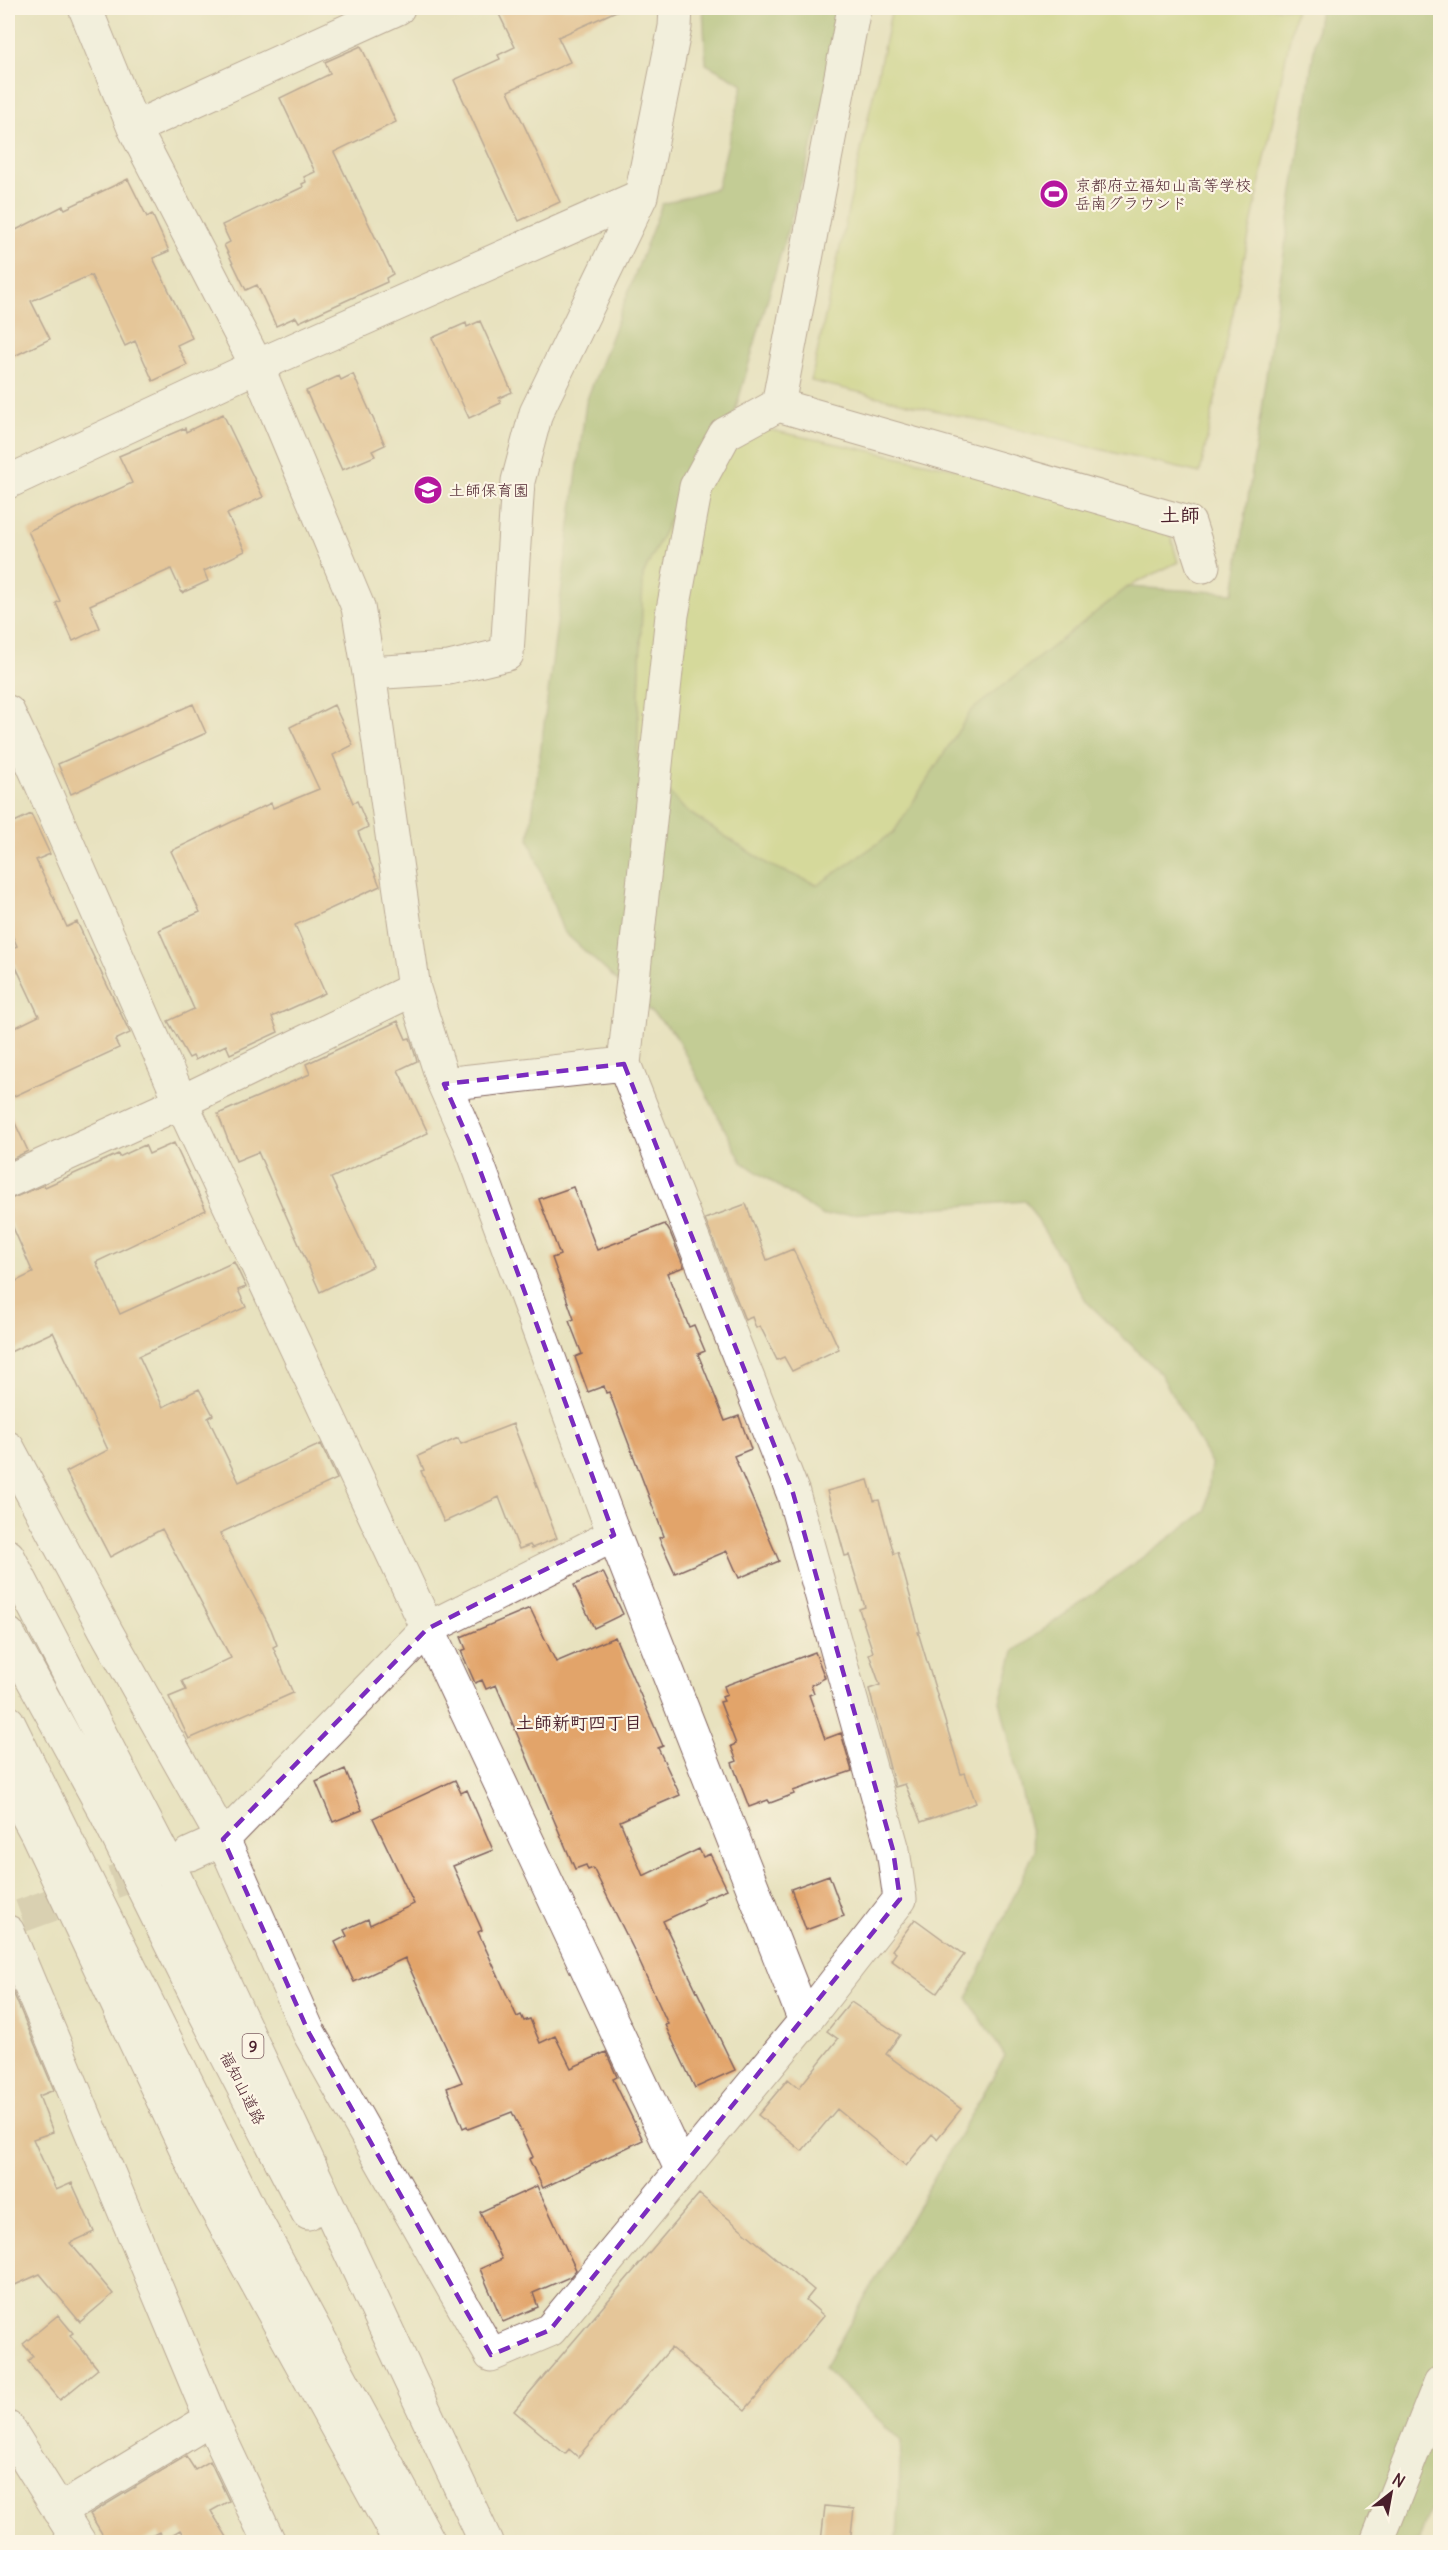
<svg xmlns="http://www.w3.org/2000/svg" width="1448" height="2550" font-family="Delius,'Klee One',sans-serif">
<style>
.green{fill:#bfce70;stroke:#84764e;stroke-width:1.5}
.forest{fill:#97b162;stroke:#706846;stroke-width:1.5}
.building{fill:#e2a46a}
.lines{fill:none;stroke-linecap:round;stroke-linejoin:round}
.minor-tunnel{stroke:#c8bba1;stroke-width:33;stroke-dasharray:33 16;stroke-linecap:butt}
.minor-casing{stroke:#81635f;stroke-width:35}
.highway-casing{stroke:#81635f;stroke-width:35}
.minor{stroke:#fff;stroke-width:33}
.highway{stroke:#fff;stroke-width:33}
.marked{fill:none;stroke:#7b2cbf;stroke-width:4.5;stroke-dasharray:12 8;stroke-linejoin:round}
.labels{text-anchor:middle;dominant-baseline:central;stroke-width:4.5;stroke-linejoin:round;paint-order:stroke}
.shield{fill:#fcf5e5;stroke:#7f5f63;stroke-width:1.5}
.shield-label{font-size:15px;font-weight:bold;fill:#4a1f2b}
.poi-label{font-size:16px;fill:#4a1f2b;stroke:#fcf5e5;text-anchor:start}
.street-label{font-size:16px;fill:#4a1f2b;stroke:#fcf5e5}
.neighbourhood-label{font-size:18px;font-weight:bold;fill:#4a1f2b;stroke:#fcf5e5}
.quarter-label{font-size:20px;font-weight:bold;fill:#4a1f2b;stroke:#fcf5e5}
</style>
<rect width="100%" height="100%" fill="#fcf5e5"/>
<filter id="ink" filterUnits="userSpaceOnUse"><feTurbulence type="fractalNoise" baseFrequency=".0167" numOctaves="2"/><feDisplacementMap in="SourceGraphic" scale="12" xChannelSelector="R" yChannelSelector="G"/><feConvolveMatrix kernelMatrix="1 2 1 2 8 2 1 2 1" color-interpolation-filters="sRGB"/></filter>
<filter id="wash" filterUnits="userSpaceOnUse"><feTurbulence type="fractalNoise" baseFrequency=".008" numOctaves="4" result="noise"/><feDisplacementMap in="SourceGraphic" scale="24" xChannelSelector="R" yChannelSelector="G"/><feGaussianBlur stdDeviation="1.35" result="paint"/><feColorMatrix in="noise" values="0 0 0 0 0 0 0 0 0 0 0 0 0 0 0 0 0 1.4 0 .05"/><feComposite in="paint" operator="in"/></filter>
<g filter="url(#wash)">
<rect width="100%" height="100%" fill="#e8e2bf"/>
<path class="green" d="M 892,8 L 1296,8 L 1200,473 L 811,381 Z
M 732,422 L 1164,512 L 1178,562 L 1128,587 L 971,711 L 894,832 L 818,885 L 769,865 L 685,810 L 637,758 L 643,575 L 693,471 Z"/>
<path class="forest" d="M 703,8 L 852,8 L 732,422 L 693,471 L 643,575 L 637,758 L 685,810 L 769,865 L 818,885 L 894,832 L 971,711 L 1128,587 L 1234,593 L 1320,8 L 1440,8 L 1440,2482 L 1418,2542 L 897,2542 L 901,2441 L 824,2368 L 1005,2056 L 967,1998 L 1035,1850 L 1000,1701 L 1014,1651 L 1206,1511 L 1211,1463 L 1160,1373 L 1087,1302 L 1026,1201 L 823,1216 L 742,1162 L 674,1033 L 563,931 L 529,839 L 586,402 L 662,204 L 717,188 L 743,84 L 706,64 Z"/>
<g id="blocks">
<path class="building" d="M 496,8 L 623,8 L 558,37 L 570,62 L 508,91 L 560,202 L 519,221 L 454,80 L 500,59 L 498,55 L 515,47 Z
M 361,46 L 396,122 L 334,152 L 393,274 L 386,278 L 387,282 L 299,322 L 296,317 L 276,326 L 257,285 L 246,290 L 224,245 L 230,242 L 222,225 L 303,187 L 302,184 L 306,182 L 304,177 L 315,172 L 280,98 L 330,74 L 325,62 Z
M 128,179 L 147,217 L 152,214 L 169,251 L 153,258 L 192,338 L 177,345 L 187,365 L 153,381 L 135,341 L 125,346 L 91,275 L 31,301 L 50,339 L 8,359 L 8,234 L 63,206 L 65,209 Z
M 480,321 L 512,392 L 499,398 L 501,403 L 469,418 L 432,338 L 466,323 L 467,327 Z
M 353,374 L 385,445 L 372,451 L 375,456 L 342,470 L 306,391 L 339,376 L 341,380 Z
M 223,414 L 263,497 L 227,514 L 245,551 L 204,571 L 208,581 L 182,593 L 171,569 L 90,605 L 100,628 L 73,641 L 56,603 L 60,601 L 28,531 L 132,483 L 119,456 L 185,428 L 186,432 Z
M 193,704 L 206,733 L 71,794 L 58,764 Z
M 334,705 L 353,745 L 333,755 L 353,803 L 357,801 L 368,827 L 358,832 L 380,886 L 295,925 L 325,993 L 272,1017 L 278,1032 L 230,1054 L 226,1045 L 195,1060 L 193,1056 L 189,1058 L 168,1021 L 194,1009 L 159,930 L 200,912 L 171,851 L 271,803 L 273,808 L 319,789 L 290,727 Z
M 31,814 L 50,854 L 36,860 L 67,927 L 77,922 L 130,1033 L 115,1040 L 119,1048 L 8,1099 L 8,1031 L 39,1016 L 8,950 L 17,946 L 8,926 L 8,825 Z
M 398,1021 L 406,1039 L 410,1038 L 417,1061 L 398,1070 L 428,1133 L 331,1178 L 373,1266 L 320,1292 L 258,1152 L 236,1161 L 218,1114 L 310,1074 L 306,1064 Z
M 8,1108 L 28,1151 L 8,1161 Z
M 174,1143 L 206,1210 L 96,1262 L 120,1314 L 234,1262 L 246,1287 L 238,1290 L 246,1307 L 139,1356 L 163,1407 L 199,1389 L 213,1415 L 208,1418 L 239,1482 L 321,1444 L 337,1479 L 220,1533 L 271,1629 L 277,1645 L 273,1647 L 293,1693 L 189,1739 L 169,1697 L 186,1690 L 182,1681 L 231,1658 L 162,1529 L 110,1557 L 66,1472 L 108,1450 L 53,1332 L 8,1353 L 8,1285 L 33,1273 L 8,1216 L 8,1200 L 44,1185 L 45,1187 L 118,1154 L 119,1157 L 145,1145 L 149,1154 Z
M 573,1187 L 597,1250 L 665,1224 L 670,1232 L 684,1267 L 667,1273 L 689,1327 L 694,1325 L 705,1351 L 698,1354 L 725,1421 L 739,1416 L 751,1449 L 734,1456 L 779,1561 L 739,1578 L 727,1551 L 675,1573 L 659,1538 L 664,1536 L 609,1392 L 606,1393 L 604,1386 L 588,1392 L 575,1357 L 582,1354 L 569,1321 L 574,1319 L 552,1258 L 560,1255 L 539,1199 Z
M 746,1204 L 767,1260 L 793,1249 L 839,1349 L 792,1371 L 784,1357 L 777,1360 L 760,1326 L 756,1328 L 752,1317 L 745,1320 L 705,1219 Z
M 513,1424 L 557,1538 L 532,1548 L 530,1545 L 519,1549 L 499,1497 L 444,1522 L 421,1471 L 424,1470 L 418,1456 L 458,1438 L 461,1444 Z
M 868,1480 L 874,1501 L 879,1500 L 894,1554 L 898,1552 L 920,1632 L 918,1632 L 961,1774 L 965,1773 L 976,1803 L 921,1822 L 905,1784 L 895,1787 L 869,1689 L 880,1685 L 869,1654 L 873,1652 L 859,1609 L 865,1607 L 849,1555 L 845,1556 L 827,1491 Z
M 603,1572 L 623,1614 L 594,1628 L 574,1585 Z
M 530,1608 L 556,1662 L 615,1637 L 663,1746 L 658,1748 L 680,1795 L 620,1821 L 643,1876 L 699,1849 L 703,1857 L 710,1854 L 727,1889 L 703,1899 L 704,1902 L 663,1921 L 735,2070 L 695,2088 L 665,2025 L 668,2024 L 635,1952 L 593,1868 L 588,1870 L 586,1865 L 575,1869 L 496,1685 L 486,1689 L 482,1680 L 475,1683 L 461,1651 L 466,1649 L 461,1637 Z
M 815,1652 L 825,1678 L 811,1685 L 814,1693 L 809,1695 L 825,1739 L 841,1733 L 852,1771 L 793,1791 L 794,1794 L 770,1803 L 768,1800 L 749,1807 L 732,1763 L 737,1761 L 731,1746 L 736,1744 L 720,1702 L 724,1701 L 722,1697 L 727,1695 L 724,1686 Z
M 345,1769 L 362,1810 L 333,1822 L 316,1782 Z
M 455,1780 L 461,1793 L 467,1790 L 493,1850 L 453,1866 L 482,1930 L 478,1932 L 517,2017 L 521,2015 L 524,2021 L 530,2019 L 540,2043 L 555,2036 L 571,2068 L 606,2052 L 617,2077 L 613,2079 L 643,2140 L 543,2188 L 529,2159 L 533,2157 L 512,2112 L 468,2129 L 467,2126 L 463,2128 L 447,2088 L 462,2082 L 405,1958 L 354,1982 L 335,1942 L 347,1936 L 344,1930 L 368,1919 L 370,1925 L 414,1904 L 373,1818 Z
M 829,1875 L 844,1916 L 806,1930 L 791,1889 Z
M 915,1919 L 964,1955 L 937,1993 L 891,1960 L 896,1953 L 892,1950 Z
M 8,1980 L 54,2090 L 39,2096 L 53,2132 L 33,2139 L 56,2190 L 72,2183 L 94,2232 L 70,2243 L 113,2294 L 80,2322 L 40,2274 L 8,2288 Z
M 851,2002 L 900,2035 L 886,2054 L 961,2109 L 937,2139 L 932,2134 L 906,2166 L 837,2109 L 802,2151 L 758,2115 L 788,2079 L 799,2088 L 838,2039 L 827,2031 Z
M 537,2186 L 576,2270 L 570,2277 L 533,2293 L 538,2307 L 503,2322 L 480,2269 L 502,2259 L 480,2212 Z
M 699,2194 L 814,2290 L 806,2300 L 824,2316 L 745,2410 L 671,2348 L 578,2457 L 569,2449 L 565,2454 L 514,2411 Z
M 58,2315 L 73,2333 L 70,2335 L 98,2369 L 60,2400 L 28,2361 L 33,2356 L 23,2344 Z
M 186,2456 L 195,2470 L 210,2461 L 229,2501 L 211,2511 L 230,2542 L 188,2542 L 180,2530 L 163,2540 L 159,2532 L 140,2542 L 107,2542 L 90,2514 Z
M 825,2506 L 854,2509 L 850,2542 L 821,2542 Z"/>
</g>
</g>
<g filter="url(#ink)">
<use href="#blocks" fill-opacity="0" stroke="#81635f" stroke-width="1.5"/>
<g class="lines">
<path class="minor-tunnel" d="M 21,1916 L 163,1864"/>
<g class="minor-casing">
<path id="minor" d="M 85,8 L 134,128 L 257,366 L 358,607 L 369,673 L 414,989 L 444,1084 L 470,1143 L 614,1535 L 805,2021
M 134,128 L 398,8
M 778,405 L 1189,523 L 1203,566
M 8,482 L 257,366 L 641,196
M 369,673 L 449,668 L 507,654 L 518,481 L 536,413 L 641,196 L 675,27 L 676,8
M 8,712 L 34,767 L 181,1102 L 682,2171
M 444,1084 L 624,1064 L 672,615 L 696,487 L 725,434 L 778,405 L 854,8
M 8,1181 L 181,1102 L 414,989
M 8,1448 L 107,1633 L 223,1839 L 309,2033 L 491,2355 L 550,2330 L 805,2021 L 900,1899 L 893,1850 L 793,1493 L 624,1064
M 190,1854 L 223,1839 L 427,1629 L 614,1535
M 8,1932 L 211,2419 L 269,2542
M 8,2428 L 79,2542
M 59,2511 L 211,2419
M 1377,2542 L 1440,2383"/>
</g>
<g class="highway-casing">
<path id="highway" d="M 8,1556 L 175,1878 L 486,2542
M 8,1634 L 105,1811 L 206,2015 L 308,2213
M 8,1722 L 249,2208 L 429,2542
M 8,1780 L 37,1834 L 204,2187 L 400,2542"/>
</g>
<use href="#minor" class="minor"/>
<use href="#highway" class="highway"/>
</g>
</g>
<path d="M0 0H1448V2550H0ZM 624,1064 L 793,1493 L 893,1850 L 900,1899 L 550,2330 L 491,2355 L 309,2033 L 223,1839 L 427,1629 L 614,1535 L 470,1143 L 444,1084 Z" fill="#e8e2bf" fill-opacity=".55" fill-rule="evenodd"/>
<path class="marked" d="M 624,1064 L 793,1493 L 893,1850 L 900,1899 L 550,2330 L 491,2355 L 309,2033 L 223,1839 L 427,1629 L 614,1535 L 470,1143 L 444,1084 Z"/>
<defs>
<g id="stadium-disc" transform="scale(1.5)"><circle r="9.5" fill="#b5179e" stroke="#fcf5e5"/><path d="M0-5a6.5 5 0 1 0 0 10a6.5 5 0 1 0 0-10ZM-3.5-1.8h7v3.6h-7Z" fill="#fff"/></g>
<g id="school-disc" transform="scale(1.5)"><circle r="9.5" fill="#b5179e" stroke="#fcf5e5"/><path d="M0-5L7-2L0 1L-7-2ZM-4 1L0 2.5L4 1V4Q0 6-4 4Z" fill="#fff"/></g>
</defs>
<g fill-rule="evenodd">
<use href="#stadium-disc" x="1054" y="194"/>
<use href="#school-disc" x="428" y="490"/>
</g>
<g class="labels">
<rect class="shield" x="242.5" y="2034" width="21" height="24" rx="4.5"/>
<g class="shield-label">
<text x="253" y="2046">9</text>
</g>
<g class="poi-label">
<text x="1075" y="185">京都府立福知山高等学校<tspan x="1075" dy="18">岳南グラウンド</tspan></text>
<text x="449" y="490">土師保育園</text>
</g>
<g class="street-label">
<text transform="translate(243 2088) rotate(63)">福知山道路</text>
</g>
<g class="neighbourhood-label">
<text x="579" y="1722">土師新町四丁目</text>
</g>
<g class="quarter-label">
<text x="1180" y="514">土師</text>
</g>
</g>
<rect width="1448" height="2550" fill="none" stroke="#fcf5e5" stroke-width="30"/>
<g transform="translate(1391 2493) rotate(31)" stroke="#fcf5e5" stroke-width="4.5" paint-order="stroke">
<path d="M0-4.5L10 22L0 15L-10 22Z" fill="#4a1f2b"/>
<text y="-9" font-size="16" font-weight="bold" text-anchor="middle" fill="#4a1f2b">N</text>
</g>
</svg>
